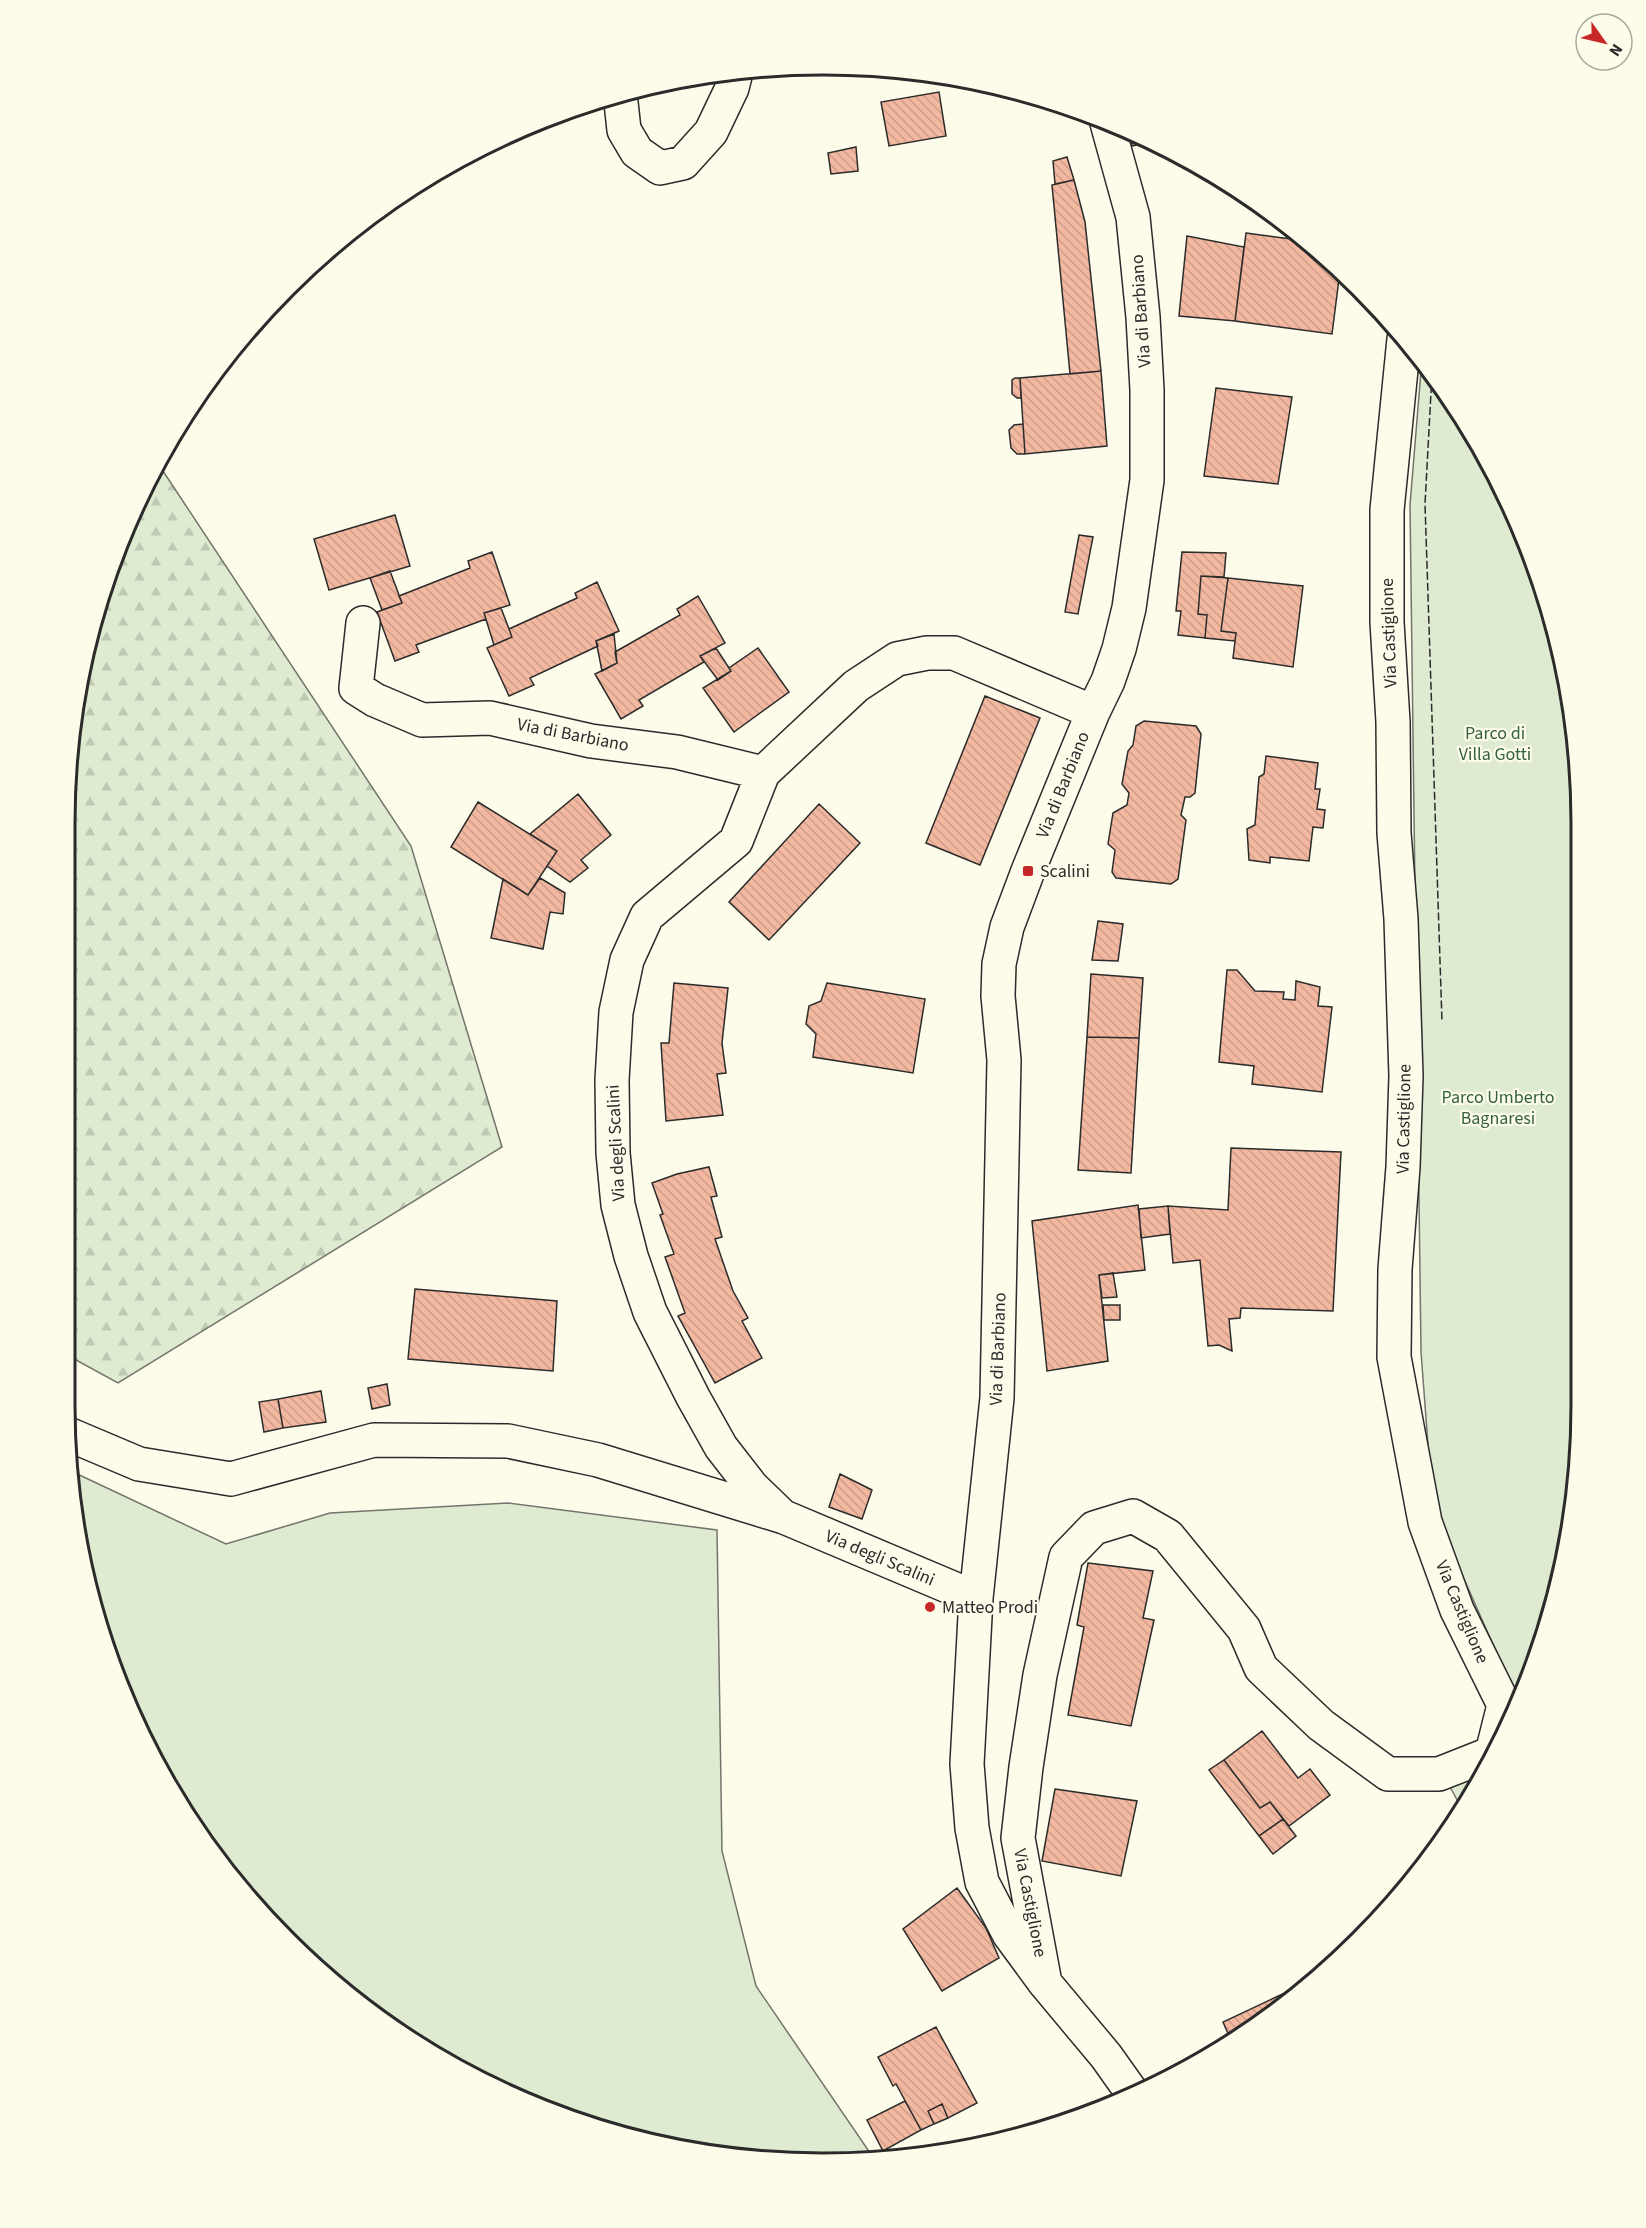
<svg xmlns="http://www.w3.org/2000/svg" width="1646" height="2228" font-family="'Source Sans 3',sans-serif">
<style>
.green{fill:#deebd1;stroke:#74746e;stroke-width:1.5}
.forest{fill:url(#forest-firs);stroke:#74746e;stroke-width:1.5}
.building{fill:url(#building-back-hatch);stroke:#2b2b2b;stroke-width:1.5}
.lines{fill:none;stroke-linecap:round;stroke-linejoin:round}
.minor-casing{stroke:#2b2b2b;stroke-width:36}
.minor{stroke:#fdfbea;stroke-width:33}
.fence{stroke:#2b2b2b;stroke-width:1.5;stroke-dasharray:8 3;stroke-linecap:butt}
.poi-dot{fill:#c62828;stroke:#fdfbea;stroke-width:2}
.labels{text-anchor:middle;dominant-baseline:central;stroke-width:4.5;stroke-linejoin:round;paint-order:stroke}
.street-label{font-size:18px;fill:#2b2b2b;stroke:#fdfbea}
.park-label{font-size:18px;fill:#34623c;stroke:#fdfbea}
.poi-label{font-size:18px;fill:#2b2b2b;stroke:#fdfbea;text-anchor:start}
.rim{fill:none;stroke:#2b2b2b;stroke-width:3}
</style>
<defs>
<pattern id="forest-firs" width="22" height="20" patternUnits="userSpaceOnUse" patternTransform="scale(1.5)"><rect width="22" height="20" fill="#deebd1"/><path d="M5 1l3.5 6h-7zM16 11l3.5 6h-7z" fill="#bfcab4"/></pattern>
<pattern id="building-back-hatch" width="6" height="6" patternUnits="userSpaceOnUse" patternTransform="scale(1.5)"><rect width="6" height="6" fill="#f2b8a0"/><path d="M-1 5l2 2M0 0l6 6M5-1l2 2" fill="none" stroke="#d09e8a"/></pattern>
</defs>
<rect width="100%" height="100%" fill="#fdfbea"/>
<path class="green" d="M 1422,359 L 1524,533 L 1575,724 L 1580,1455 L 1541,1648 L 1518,1701 L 1441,1527 L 1429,1458 L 1421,1352 L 1410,505 Z
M 73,1472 L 226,1544 L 330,1513 L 508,1503 L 717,1530 L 722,1851 L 756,1986 L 868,2150 L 880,2161 L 675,2149 L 487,2085 L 362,2007 L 287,1942 L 166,1785 L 90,1602 Z
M 1486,1770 L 1480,1784 L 1462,1809 L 1449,1785 Z"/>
<path class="forest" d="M 159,465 L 411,846 L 502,1147 L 118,1383 L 65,1354 L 66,774 L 90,627 L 122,532 Z"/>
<path class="building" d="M 939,92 L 946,136 L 889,146 L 881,102 Z
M 1129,133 L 1149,142 L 1132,146 Z
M 856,147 L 858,171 L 831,174 L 828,153 Z
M 1067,157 L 1074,180 L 1055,184 L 1053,161 Z
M 1074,180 L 1085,222 L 1101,371 L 1070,374 L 1052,185 Z
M 1246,233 L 1307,241 L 1323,253 L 1340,271 L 1332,334 L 1235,321 Z
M 1187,236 L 1244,247 L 1235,321 L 1179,316 Z
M 1101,371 L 1107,446 L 1025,454 L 1020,378 Z
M 1015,378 L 1020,378 L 1021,398 L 1017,398 L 1012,394 L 1012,380 Z
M 1216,388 L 1292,397 L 1278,484 L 1204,476 Z
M 1023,424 L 1025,454 L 1017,454 L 1011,448 L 1009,430 L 1014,425 Z
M 395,515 L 410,566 L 329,590 L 314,539 Z
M 1079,535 L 1093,537 L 1078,614 L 1065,612 Z
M 492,552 L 510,605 L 484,613 L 486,619 L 416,645 L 419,652 L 395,661 L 377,612 L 402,603 L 399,596 L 470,568 L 468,561 Z
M 1182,552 L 1226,553 L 1224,577 L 1201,576 L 1198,614 L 1207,615 L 1205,638 L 1178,635 L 1181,611 L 1176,611 Z
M 390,571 L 402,603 L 382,610 L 370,578 Z
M 1201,576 L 1228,578 L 1221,631 L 1236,633 L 1235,641 L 1205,638 L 1207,615 L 1198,614 Z
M 1228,578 L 1303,586 L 1293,667 L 1233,658 L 1236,633 L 1221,631 Z
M 597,582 L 619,631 L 596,641 L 598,646 L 530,678 L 534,685 L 509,696 L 487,648 L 512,637 L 509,629 L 577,598 L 575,593 Z
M 698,596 L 725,643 L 700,656 L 704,662 L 639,700 L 643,706 L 621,719 L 595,674 L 617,663 L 615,652 L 680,615 L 677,609 Z
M 501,608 L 512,637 L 494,645 L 484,613 Z
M 614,634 L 617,663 L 602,671 L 596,641 Z
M 716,648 L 731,671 L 718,680 L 700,656 Z
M 758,648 L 789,692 L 734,732 L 703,688 L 731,671 L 729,668 Z
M 985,696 L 1040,718 L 980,865 L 926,843 Z
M 1144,721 L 1196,726 L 1201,734 L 1195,793 L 1190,797 L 1185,797 L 1181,815 L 1186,820 L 1178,879 L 1171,884 L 1116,878 L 1112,872 L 1115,850 L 1108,844 L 1113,813 L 1127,805 L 1129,793 L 1122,784 L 1128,751 L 1133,745 L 1136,726 Z
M 1266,756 L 1318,763 L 1315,789 L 1320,789 L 1317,809 L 1325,810 L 1323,828 L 1313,827 L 1309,861 L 1270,857 L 1270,863 L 1249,860 L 1247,829 L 1255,825 L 1259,777 L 1264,774 Z
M 578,794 L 611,835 L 581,860 L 588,868 L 570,882 L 547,866 L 557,851 L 530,834 Z
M 478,802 L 557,851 L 528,895 L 451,847 Z
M 819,804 L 860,843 L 769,940 L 729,902 Z
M 540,878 L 565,893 L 563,914 L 550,912 L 543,949 L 491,938 L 503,879 L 528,895 Z
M 1098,921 L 1123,924 L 1118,961 L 1092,960 Z
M 1227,970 L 1237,970 L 1255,991 L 1284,992 L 1283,999 L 1295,1000 L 1296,981 L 1320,987 L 1318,1006 L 1332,1007 L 1322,1092 L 1252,1084 L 1254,1066 L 1219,1062 Z
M 1091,974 L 1143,978 L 1139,1038 L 1087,1037 Z
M 674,983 L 728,988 L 722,1043 L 726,1073 L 717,1074 L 723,1115 L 666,1121 L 661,1043 L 669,1043 Z
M 827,983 L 925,999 L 913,1073 L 813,1057 L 816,1034 L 806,1024 L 809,1006 L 821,1001 Z
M 1087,1037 L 1139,1038 L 1131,1173 L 1078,1170 Z
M 1231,1148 L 1341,1152 L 1333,1311 L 1241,1308 L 1240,1318 L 1229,1319 L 1232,1351 L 1219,1345 L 1208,1346 L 1200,1260 L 1173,1263 L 1168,1206 L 1228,1210 Z
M 709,1167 L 717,1196 L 711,1197 L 722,1237 L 715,1239 L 733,1291 L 748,1318 L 742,1321 L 762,1358 L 715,1383 L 678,1316 L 685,1313 L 665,1257 L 674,1254 L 660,1215 L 663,1214 L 652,1183 L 677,1174 Z
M 1138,1205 L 1145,1270 L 1099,1275 L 1108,1361 L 1047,1371 L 1032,1221 Z
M 1168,1206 L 1170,1234 L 1141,1238 L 1139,1209 Z
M 1113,1273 L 1117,1297 L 1102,1298 L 1099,1275 Z
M 415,1289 L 557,1301 L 553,1371 L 408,1359 Z
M 1103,1305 L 1120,1305 L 1120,1320 L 1104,1320 Z
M 387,1384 L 390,1405 L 372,1409 L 368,1388 Z
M 321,1391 L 326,1422 L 283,1428 L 278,1399 Z
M 278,1399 L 283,1428 L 264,1432 L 259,1402 Z
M 840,1474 L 872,1490 L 862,1519 L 829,1507 Z
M 1088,1563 L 1153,1571 L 1143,1618 L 1154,1620 L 1131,1726 L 1068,1715 L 1084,1627 L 1077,1625 Z
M 1262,1731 L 1298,1778 L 1310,1769 L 1330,1795 L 1289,1826 L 1270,1802 L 1260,1808 L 1224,1760 Z
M 1224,1760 L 1260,1808 L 1270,1802 L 1283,1819 L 1259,1836 L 1209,1770 Z
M 1055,1789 L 1137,1801 L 1121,1876 L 1042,1861 Z
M 1283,1819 L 1296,1836 L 1273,1854 L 1259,1836 Z
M 957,1888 L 986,1928 L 999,1958 L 942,1991 L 903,1929 Z
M 1306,1983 L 1307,1986 L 1284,2007 L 1230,2038 L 1223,2022 Z
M 936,2027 L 977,2103 L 948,2118 L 942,2104 L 928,2111 L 934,2124 L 921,2130 L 896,2084 L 893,2086 L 878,2057 Z
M 905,2101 L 921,2130 L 883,2151 L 867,2120 Z
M 942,2104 L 948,2118 L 934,2124 L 928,2111 Z"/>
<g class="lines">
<g class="minor-casing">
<path id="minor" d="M 620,93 L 624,130 L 637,152 L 660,168 L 683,163 L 711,132 L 732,88 L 736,72
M 1107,123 L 1133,217 L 1143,317 L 1147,390 L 1147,480 L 1129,608 L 1119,649 L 1108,681 L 1093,712 L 1028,871 L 1007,927 L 999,964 L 998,996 L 1004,1060 L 997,1398 L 976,1598 L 967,1764 L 972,1828 L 982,1882 L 1009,1934 L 1045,1983 L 1106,2056 L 1133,2094
M 363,623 L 356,688 L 375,700 L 422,720 L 490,718 L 591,741 L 677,752 L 763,773 L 856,686 L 897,659 L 927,653 L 954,653 L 1093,712
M 763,773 L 736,841 L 647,916 L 627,960 L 616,1012 L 612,1080 L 613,1153 L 618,1205 L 631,1256 L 650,1312 L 693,1397 L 721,1447 L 752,1487 L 780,1514
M 68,1434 L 139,1464 L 231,1479 L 374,1440 L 508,1441 L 598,1460 L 784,1517 L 976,1598
M 1045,1983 L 1018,1838 L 1026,1767 L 1040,1675 L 1066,1557 L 1094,1528 L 1133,1516 L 1168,1536 L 1244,1629 L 1261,1668 L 1321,1725 L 1388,1774 L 1439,1774 L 1492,1753 L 1504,1705 L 1457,1610 L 1425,1522 L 1394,1357 L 1395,1269 L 1403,1167 L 1406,1076 L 1401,919 L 1394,833 L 1393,722 L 1387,622 L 1387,510 L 1404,339"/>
</g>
<use href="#minor" class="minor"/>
<path class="fence" d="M 1432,374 L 1425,504 L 1442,1022"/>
</g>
<g class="poi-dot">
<rect x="1022" y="865" width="12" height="12" rx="3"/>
<circle cx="930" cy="1607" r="6"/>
</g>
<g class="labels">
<g class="street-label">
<text transform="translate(1141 311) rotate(-94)">Via di Barbiano</text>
<text transform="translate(1389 633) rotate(-92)">Via Castiglione</text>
<text transform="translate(573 735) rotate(11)">Via di Barbiano</text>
<text transform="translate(1063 785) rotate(-68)">Via di Barbiano</text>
<text transform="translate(1404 1119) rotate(-89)">Via Castiglione</text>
<text transform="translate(616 1143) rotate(-93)">Via degli Scalini</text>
<text transform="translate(998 1349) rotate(-88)">Via di Barbiano</text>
<text transform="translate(880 1558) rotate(23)">Via degli Scalini</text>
<text transform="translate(1462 1612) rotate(67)">Via Castiglione</text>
<text transform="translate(1030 1903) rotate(79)">Via Castiglione</text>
</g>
<g class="park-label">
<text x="1495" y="733">Parco di<tspan x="1495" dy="21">Villa Gotti</tspan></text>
<text x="1498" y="1097">Parco Umberto<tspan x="1498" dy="21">Bagnaresi</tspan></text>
</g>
<g class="poi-label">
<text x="1040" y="871">Scalini</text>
<text x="942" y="1607">Matteo Prodi</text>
</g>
</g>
<path d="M0 0H1646V2228H0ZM823 75H823A748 748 0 0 1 1571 823V1405A748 748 0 0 1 823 2153H823A748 748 0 0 1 75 1405V823A748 748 0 0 1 823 75Z" fill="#fdfbea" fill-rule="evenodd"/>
<path class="rim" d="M823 75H823A748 748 0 0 1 1571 823V1405A748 748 0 0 1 823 2153H823A748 748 0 0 1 75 1405V823A748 748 0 0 1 823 75Z"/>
<g transform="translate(1604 42) rotate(124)"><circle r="28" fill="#fdfbea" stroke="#a9a89e" stroke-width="1.5"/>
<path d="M0-4.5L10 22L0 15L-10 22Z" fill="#c62828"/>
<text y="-9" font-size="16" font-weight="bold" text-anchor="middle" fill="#2b2b2b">N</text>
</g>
</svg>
